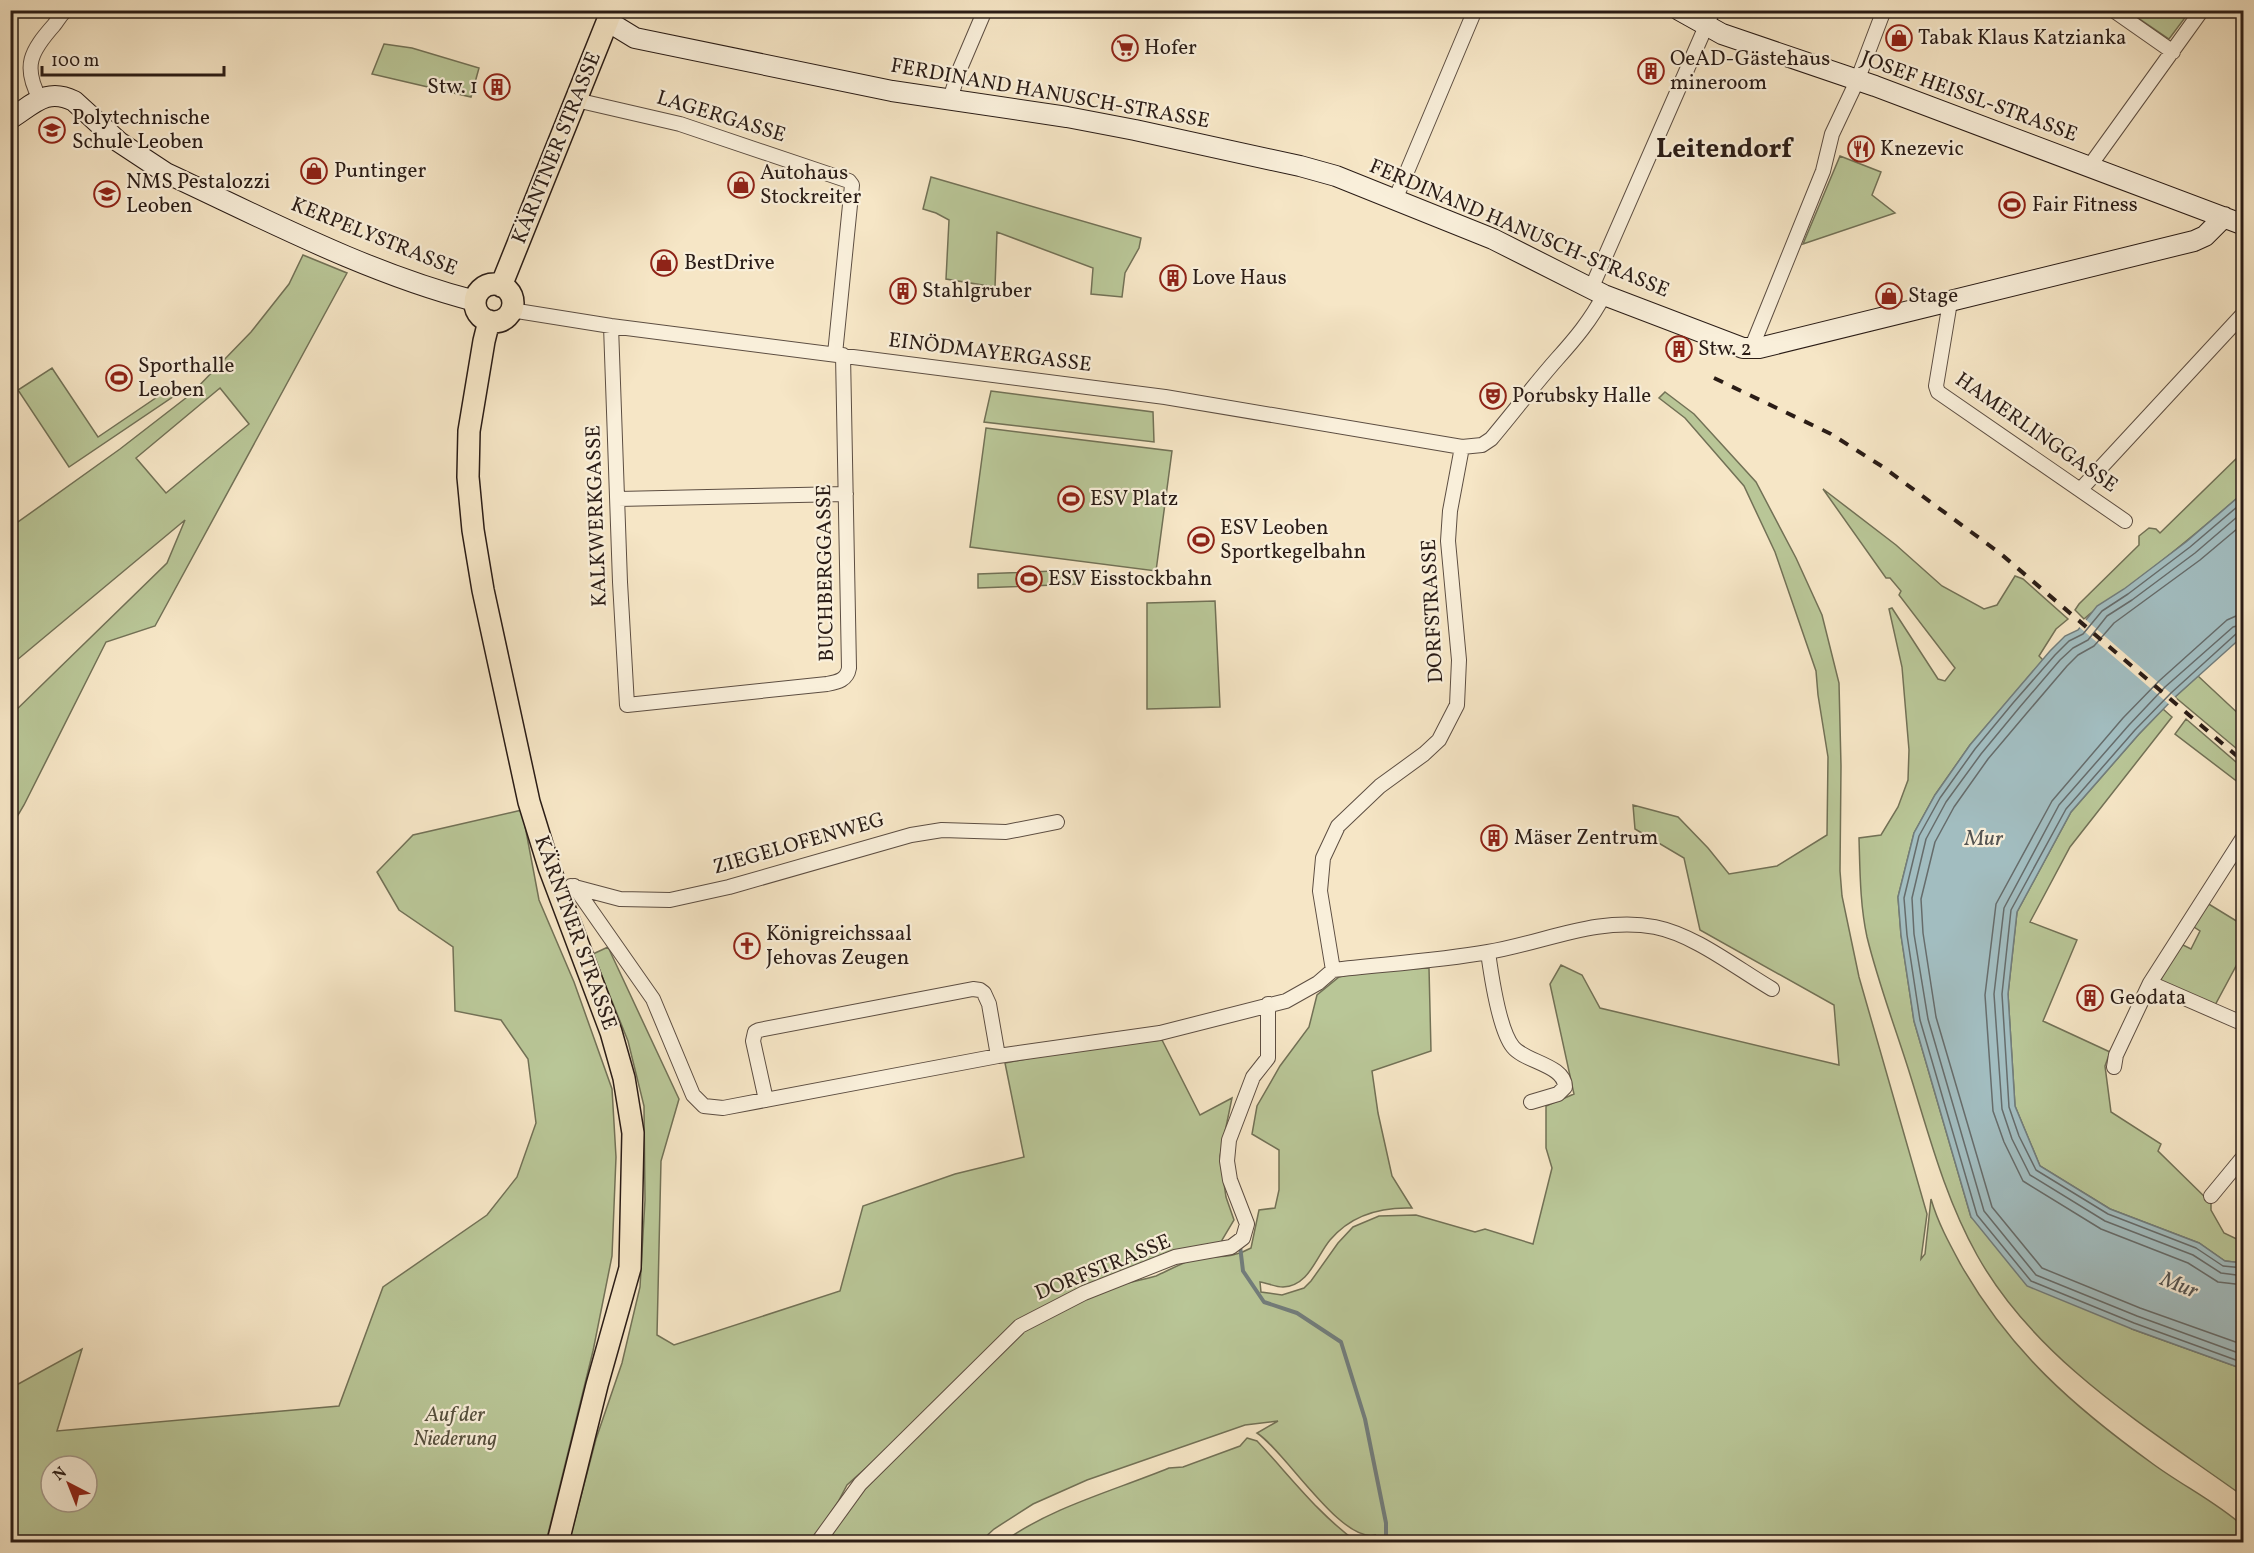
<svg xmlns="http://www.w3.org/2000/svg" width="2254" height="1553" font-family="Vollkorn,serif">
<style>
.green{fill:#b9c697;stroke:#727156;stroke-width:1.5;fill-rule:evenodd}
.water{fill:#a2bdc0;stroke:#727d7c;stroke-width:1.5}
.pier{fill:#f6e6c6}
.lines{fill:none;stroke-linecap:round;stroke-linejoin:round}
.shore{stroke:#666c6b;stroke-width:1.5}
.stream{stroke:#727d7c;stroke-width:4}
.street-casing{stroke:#5d4e42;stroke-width:16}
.secondary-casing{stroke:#2a1c16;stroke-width:22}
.primary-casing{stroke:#2a1c16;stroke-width:24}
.street{stroke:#f9efda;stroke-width:14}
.secondary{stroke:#f9efda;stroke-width:20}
.primary{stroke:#f6e6c6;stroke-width:21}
.rail{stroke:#2a1c16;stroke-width:4;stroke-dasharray:10 10;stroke-linecap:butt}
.labels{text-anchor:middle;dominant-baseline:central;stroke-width:4.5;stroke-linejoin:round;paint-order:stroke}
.poi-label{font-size:21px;fill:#2a1c16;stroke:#f9efda;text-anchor:start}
.street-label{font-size:21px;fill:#2a1c16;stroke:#f9efda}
.park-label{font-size:21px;font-style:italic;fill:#554f3d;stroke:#f9efda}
.water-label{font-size:22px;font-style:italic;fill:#545452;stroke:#f9efda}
.district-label{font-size:27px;font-weight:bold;fill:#2a1c16;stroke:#f9efda}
</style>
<rect width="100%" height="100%" fill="#f6e6c6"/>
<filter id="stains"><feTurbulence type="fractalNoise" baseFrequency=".00333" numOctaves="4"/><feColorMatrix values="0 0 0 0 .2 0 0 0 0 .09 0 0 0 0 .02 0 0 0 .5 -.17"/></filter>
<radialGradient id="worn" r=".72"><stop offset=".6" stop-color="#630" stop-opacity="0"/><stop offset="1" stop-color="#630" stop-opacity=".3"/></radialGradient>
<path class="green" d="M 2128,11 L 2190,11 L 2169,39 Z
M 384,44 L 412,48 L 479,68 L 471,97 L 372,74 Z
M 1840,156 L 1881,172 L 1872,195 L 1895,213 L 1803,244 Z
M 931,177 L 1141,238 L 1139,248 L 1125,273 L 1122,297 L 1091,294 L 1093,268 L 997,232 L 995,287 L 946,279 L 949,220 L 936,213 L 923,209 Z
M 303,255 L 347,273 L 155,626 L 106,642 L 24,805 L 11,827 L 11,715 L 167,563 L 185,520 L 11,665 L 11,527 L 120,449 L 191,394 L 251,332 L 289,284 ZM 220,388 L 249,424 L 166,493 L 136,458 Z
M 52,368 L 98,437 L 172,387 L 177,394 L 69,467 L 18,390 Z
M 991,391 L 1153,412 L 1154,442 L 984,422 Z
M 1665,392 L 1694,414 L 1756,482 L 1796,558 L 1822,615 L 1839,683 L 1841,766 L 1840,871 L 1842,896 L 1859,977 L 1927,1214 L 1921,1259 L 1925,1254 L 1931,1199 C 1938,1223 1949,1243 1961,1265 C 2010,1351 2074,1407 2153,1464 C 2183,1486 2216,1502 2243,1526 L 2243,1542 L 1372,1542 L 1375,1535 C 1341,1543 1285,1451 1257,1433 L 1278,1421 L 1245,1425 L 1087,1480 L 1033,1504 L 994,1529 L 980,1542 L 825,1542 L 861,1493 L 1010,1340 C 1043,1318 1078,1300 1116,1286 C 1129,1282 1143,1280 1156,1276 C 1167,1271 1178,1265 1189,1261 C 1213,1253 1226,1262 1251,1248 L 1259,1210 L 1275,1208 L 1279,1190 L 1279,1150 L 1252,1134 L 1257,1106 L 1280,1066 L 1309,1027 L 1317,995 L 1339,977 L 1362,971 L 1429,968 L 1431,1051 L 1372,1071 L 1378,1113 L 1392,1176 L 1412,1208 C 1381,1207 1351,1215 1330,1240 C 1316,1257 1309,1286 1283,1287 C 1276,1287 1267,1283 1260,1282 L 1261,1292 L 1282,1295 L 1304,1288 L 1311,1281 L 1338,1243 L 1353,1227 L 1379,1216 L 1416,1215 L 1475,1232 L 1485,1229 L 1533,1244 L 1552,1168 L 1546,1148 L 1546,1106 L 1574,1094 L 1550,984 L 1561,965 L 1582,975 L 1600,1008 L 1839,1065 L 1834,1005 L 1700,930 L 1684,858 L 1635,829 L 1633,805 L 1678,817 L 1708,848 L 1729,874 L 1777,866 L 1827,835 L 1828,757 L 1818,695 L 1816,671 L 1775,552 L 1744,486 L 1685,418 L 1659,398 Z
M 986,428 L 1172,451 L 1156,571 L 970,547 Z
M 2243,452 L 2243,493 C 2205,526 2166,559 2125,589 C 2111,599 2097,607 2084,619 L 2075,610 L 2079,604 L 2139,545 L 2139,536 L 2149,528 L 2156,529 L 2160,533 Z
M 1823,489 L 1896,545 L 1942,586 L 1984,609 L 1997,605 L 2015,576 L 2023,579 L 2068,619 L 2056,629 L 2039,656 L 2043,660 L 1970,745 L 1935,795 L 1914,833 L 1898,897 L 1901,935 L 1914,1021 L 1971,1217 L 2132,1329 L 2243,1369 L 2243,1496 C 2147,1427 2036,1361 1977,1255 C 1944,1196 1928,1131 1908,1068 C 1894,1024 1878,982 1867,937 C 1860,905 1860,871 1859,838 L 1881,835 L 1898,807 L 1908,780 L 1909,750 L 1902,667 L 1889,609 L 1892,608 L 1938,679 L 1945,681 L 1955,668 L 1899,595 L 1901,591 L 1890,578 L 1886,578 Z
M 1080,570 L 1081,584 L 978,588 L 978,574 Z
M 1215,601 L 1220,707 L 1147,709 L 1147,603 Z
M 2198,676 L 2243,718 L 2243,754 L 2175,697 Z
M 2163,709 L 2172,717 L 2070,847 L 2030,922 L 2077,940 L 2043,1021 L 2110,1052 L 2105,1066 L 2111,1112 L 2161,1144 L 2158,1151 L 2211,1203 L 2211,1210 L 2224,1233 L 2243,1242 L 2243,1263 L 2225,1261 L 2199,1243 L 2110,1209 L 2040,1166 L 2015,1106 L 2008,994 L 2017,912 L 2071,812 L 2139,734 Z
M 2186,719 L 2243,768 L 2243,786 L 2175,734 Z
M 522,810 L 539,900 L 574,982 L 612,1089 L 616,1157 L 612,1256 L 593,1351 L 546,1542 L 11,1542 L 11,1388 L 82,1349 L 57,1431 L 339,1406 L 383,1287 L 487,1215 L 517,1177 L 536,1123 L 528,1059 L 501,1020 L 455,1011 L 453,947 L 399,910 L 377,872 L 413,835 ZM 51,1466 L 87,1466 L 87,1502 L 51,1502 Z
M 2207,903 L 2243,925 L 2243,953 L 2214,1007 L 2163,983 L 2161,979 L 2181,944 L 2191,949 L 2200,931 L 2191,925 Z
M 608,947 L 679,1099 L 661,1161 L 657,1335 L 674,1345 L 840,1291 L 863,1206 L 955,1174 L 1024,1157 L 1005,1063 L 1088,1047 L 1162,1040 L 1200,1115 L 1232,1098 L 1220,1156 L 1226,1197 L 1234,1220 L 1222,1240 L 1224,1247 L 1043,1310 L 847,1485 L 838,1502 L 811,1542 L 569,1542 L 596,1439 L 622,1363 L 640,1287 L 645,1200 L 644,1106 L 628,1041 L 593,954 Z
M 1247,1438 L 1257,1441 C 1290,1476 1318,1514 1357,1542 L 1003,1542 C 1052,1507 1113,1491 1169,1468 L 1183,1467 L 1240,1446 Z"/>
<path class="water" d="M 2243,493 L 2243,636 L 2175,697 L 2139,734 L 2071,812 L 2017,912 L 2008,994 L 2015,1106 L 2040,1166 L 2110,1209 L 2199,1243 L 2225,1261 L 2243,1263 L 2243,1369 L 2132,1329 L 2027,1286 L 1971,1217 L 1914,1021 L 1901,935 L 1898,897 L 1914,833 L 1935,795 L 1970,745 L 2009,699 L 2050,651 L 2065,636 L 2078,630 L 2097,606 L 2124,589 L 2186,542 Z"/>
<path class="pier" d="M 2085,619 L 2175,697 L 2177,699 L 2171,706 L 2078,626 Z"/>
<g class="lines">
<path class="shore" d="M 2244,501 L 2190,547 L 2128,594 L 2102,611 L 2083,634 L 2069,641 L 2055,655 L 2013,703 L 1975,749 L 1940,798 L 1919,836 L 1904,898 L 1907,935 L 1920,1020 L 1977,1215 L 2031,1281 L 2134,1323 L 2244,1363
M 2244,511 L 2195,553 L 2132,600 L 2107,616 L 2088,640 L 2073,648 L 2060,660 L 2019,708 L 1981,754 L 1946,802 L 1926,839 L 1912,898 L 1914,934 L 1928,1019 L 1984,1211 L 2036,1275 L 2137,1316 L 2244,1355
M 2244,523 L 2200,560 L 2114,623 L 2094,646 L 2078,655 L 2067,666 L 2026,714 L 1988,759 L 1954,807 L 1935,842 L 1921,899 L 1923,933 L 1936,1017 L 1992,1207 L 2042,1268 L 2140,1308 L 2244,1345
M 2244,615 L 2236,616 L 2227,620 L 2159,681 L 2123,718 L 2052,801 L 1996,904 L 1985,995 L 1993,1111 L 2004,1142 L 2023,1181 L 2101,1229 L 2188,1263 L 2218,1282 L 2244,1285
M 2244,624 L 2233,627 L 2165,687 L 2129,725 L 2059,805 L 2004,908 L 1994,994 L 2002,1109 L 2012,1139 L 2030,1175 L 2105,1221 L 2193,1255 L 2221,1273 L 2244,1276
M 2244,632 L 2237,633 L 2171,693 L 2135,730 L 2066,809 L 2011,910 L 2002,994 L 2009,1107 L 2019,1136 L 2036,1170 L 2108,1214 L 2196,1248 L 2223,1266 L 2244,1268"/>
<path class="stream" d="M 1240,1246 L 1243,1271 L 1264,1302 L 1297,1313 L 1341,1342 L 1365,1419 L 1386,1523 L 1386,1536"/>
<g class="street-casing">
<path id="street" d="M 2113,10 L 2173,52
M 40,99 C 22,66 31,51 54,25 C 58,20 60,15 66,10
M 950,99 L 959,71 L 985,10
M 576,100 L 680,124 L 849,181 L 852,185 L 835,354
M 2089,167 L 2202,10
M 1395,200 L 1475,10
M 1591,289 L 1713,10
M 1950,302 L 1936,386 L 1938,392 L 2125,521
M 511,310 L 611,326 L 1165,397 L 1462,447
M 611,326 L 620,582 L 627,705 L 827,684 C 838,682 847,680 849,668 L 843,355
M 1751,349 L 1823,171 L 1832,134 L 1857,81 L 1884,10
M 2081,489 L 2244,313
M 618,499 L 846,494
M 571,886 L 620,899 L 670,900 L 729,887 L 911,835 L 942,830 L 1006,832 L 1057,822
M 574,886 L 653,999 L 693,1095 L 704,1106 L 723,1108 L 998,1056 L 1160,1033 L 1286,1001 L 1318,983 L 1333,970 L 1320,891 L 1323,858 L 1338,826 L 1380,786 L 1424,754 L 1439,740 L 1457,705 L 1459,660 L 1448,541 L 1450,511 L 1462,447 L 1482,445 L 1491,439 C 1513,413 1534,385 1557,359 C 1575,339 1591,320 1604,295
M 1488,952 C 1491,974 1499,1030 1513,1047 C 1525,1062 1565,1065 1565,1087 L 1558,1094 L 1531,1102
M 1333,970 C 1385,964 1437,961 1488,952 C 1543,943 1598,916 1655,927 C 1695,935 1736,968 1772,989
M 2150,983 L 2244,1024
M 2114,1067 L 2116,1055 L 2150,983 L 2244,836
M 766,1100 L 753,1041 L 755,1032 L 759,1030 L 973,989 L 980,990 L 984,993 L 989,1004 L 998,1056
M 2211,1196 L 2244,1156
M 818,1542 L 860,1484 L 1020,1326 L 1084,1293 L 1175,1257 L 1231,1247 L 1243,1238 L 1247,1224 L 1230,1180 L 1227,1161 L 1229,1140 L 1253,1077 L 1268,1058 L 1268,1004"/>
</g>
<g class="secondary-casing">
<path id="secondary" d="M 1679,10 L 1722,34 L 1875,86 L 2244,225
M 607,24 L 617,27 L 635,38 L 892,91 L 1067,117 L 1135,130 L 1300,166 L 1336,176 L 1493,239 L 1604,295 L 1743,348 L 1759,348 L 2194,241 L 2205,236 L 2224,217
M 10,119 C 33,105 46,87 74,101 L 119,142 L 166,173 C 267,220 367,273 475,301"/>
</g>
<g class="primary-casing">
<path id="primary" d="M475 303a19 19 0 1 1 38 0a19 19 0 1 1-38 0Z
M 501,286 L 612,10
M 489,321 L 484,341 L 469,431 L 468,477 L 473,530 L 483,590 L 529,802 L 549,867 L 611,1032 L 624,1078 L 633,1133 L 630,1268 L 597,1385 L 558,1542"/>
</g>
<use href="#street" class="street"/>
<use href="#secondary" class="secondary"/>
<use href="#primary" class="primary"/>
<path class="rail" d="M 1714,378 L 1831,434 L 1883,467 L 2001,554 L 2244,762"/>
</g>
<defs>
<g id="shop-ring" transform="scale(1.35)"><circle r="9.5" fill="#f9efda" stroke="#8f2418" stroke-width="1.5"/><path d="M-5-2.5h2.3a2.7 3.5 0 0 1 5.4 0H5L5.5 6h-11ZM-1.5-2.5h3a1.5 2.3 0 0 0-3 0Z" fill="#8f2418"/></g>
<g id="supermarket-ring" transform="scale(1.35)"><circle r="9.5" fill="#f9efda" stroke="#8f2418" stroke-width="1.5"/><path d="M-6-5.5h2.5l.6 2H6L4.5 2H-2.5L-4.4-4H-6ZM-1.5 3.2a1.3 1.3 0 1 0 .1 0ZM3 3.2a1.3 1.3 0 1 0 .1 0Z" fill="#8f2418"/></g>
<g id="building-ring" transform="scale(1.35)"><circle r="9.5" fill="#f9efda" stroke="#8f2418" stroke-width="1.5"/><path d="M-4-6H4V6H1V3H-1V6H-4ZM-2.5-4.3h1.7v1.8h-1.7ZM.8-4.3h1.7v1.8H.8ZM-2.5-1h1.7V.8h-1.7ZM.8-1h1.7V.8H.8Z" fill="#8f2418"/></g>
<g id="school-ring" transform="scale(1.35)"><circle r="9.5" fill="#f9efda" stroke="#8f2418" stroke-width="1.5"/><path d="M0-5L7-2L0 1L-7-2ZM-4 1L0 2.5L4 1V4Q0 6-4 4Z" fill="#8f2418"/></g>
<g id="restaurant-ring" transform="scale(1.35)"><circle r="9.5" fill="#f9efda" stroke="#8f2418" stroke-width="1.5"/><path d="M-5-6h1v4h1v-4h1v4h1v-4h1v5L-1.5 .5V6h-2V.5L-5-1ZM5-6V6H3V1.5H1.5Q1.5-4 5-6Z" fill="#8f2418"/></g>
<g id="stadium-ring" transform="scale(1.35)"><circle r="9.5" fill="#f9efda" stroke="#8f2418" stroke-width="1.5"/><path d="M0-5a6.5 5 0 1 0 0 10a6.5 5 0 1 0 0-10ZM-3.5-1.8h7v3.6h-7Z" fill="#8f2418"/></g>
<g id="theatre-ring" transform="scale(1.35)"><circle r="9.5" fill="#f9efda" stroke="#8f2418" stroke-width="1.5"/><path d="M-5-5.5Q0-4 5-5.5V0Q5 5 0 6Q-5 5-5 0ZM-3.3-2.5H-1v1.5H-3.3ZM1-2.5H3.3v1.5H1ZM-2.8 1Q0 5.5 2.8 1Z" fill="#8f2418"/></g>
<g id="church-ring" transform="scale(1.35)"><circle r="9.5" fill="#f9efda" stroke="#8f2418" stroke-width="1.5"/><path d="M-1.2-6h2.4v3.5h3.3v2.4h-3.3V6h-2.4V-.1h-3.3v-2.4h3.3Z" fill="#8f2418"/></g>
</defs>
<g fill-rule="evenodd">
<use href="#shop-ring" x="1899" y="38"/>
<use href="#supermarket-ring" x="1125" y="48"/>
<use href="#building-ring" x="1651" y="71"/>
<use href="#building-ring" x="497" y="87"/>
<use href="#school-ring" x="52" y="130"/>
<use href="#restaurant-ring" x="1861" y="149"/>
<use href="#shop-ring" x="314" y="171"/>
<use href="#shop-ring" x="741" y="185"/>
<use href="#school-ring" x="107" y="194"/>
<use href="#stadium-ring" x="2012" y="205"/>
<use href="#shop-ring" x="664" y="263"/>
<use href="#building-ring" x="1173" y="278"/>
<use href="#building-ring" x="903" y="291"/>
<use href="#shop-ring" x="1889" y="296"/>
<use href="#building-ring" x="1679" y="349"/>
<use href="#stadium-ring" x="119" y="378"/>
<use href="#theatre-ring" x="1493" y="396"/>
<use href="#stadium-ring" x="1071" y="499"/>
<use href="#stadium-ring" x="1201" y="540"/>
<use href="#stadium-ring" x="1029" y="579"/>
<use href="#building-ring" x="1494" y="838"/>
<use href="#church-ring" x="747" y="946"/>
<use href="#building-ring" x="2090" y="998"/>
</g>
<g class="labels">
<g class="poi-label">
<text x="1918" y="38">Tabak Klaus Katzianka</text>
<text x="1144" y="48">Hofer</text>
<text x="1670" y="59">OeAD-Gästehaus<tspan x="1670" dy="24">mineroom</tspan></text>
<text x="478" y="87" text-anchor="end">Stw. 1</text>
<text x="72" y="118">Polytechnische<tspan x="72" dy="24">Schule Leoben</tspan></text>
<text x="1880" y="149">Knezevic</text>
<text x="334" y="171">Puntinger</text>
<text x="760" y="173">Autohaus<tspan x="760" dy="24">Stockreiter</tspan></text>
<text x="126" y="182">NMS Pestalozzi<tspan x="126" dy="24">Leoben</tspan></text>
<text x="2032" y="205">Fair Fitness</text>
<text x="684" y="263">BestDrive</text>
<text x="1192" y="278">Love Haus</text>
<text x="922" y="291">Stahlgruber</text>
<text x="1908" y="296">Stage</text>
<text x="1698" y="349">Stw. 2</text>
<text x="138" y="366">Sporthalle<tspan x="138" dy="24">Leoben</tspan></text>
<text x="1512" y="396">Porubsky Halle</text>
<text x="1090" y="499">ESV Platz</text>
<text x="1220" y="528">ESV Leoben<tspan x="1220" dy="24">Sportkegelbahn</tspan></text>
<text x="1048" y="579">ESV Eisstockbahn</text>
<text x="1514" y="838">Mäser Zentrum</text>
<text x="766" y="934">Königreichssaal<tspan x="766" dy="24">Jehovas Zeugen</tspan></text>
<text x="2110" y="998">Geodata</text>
</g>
<g class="street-label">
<text transform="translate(1050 94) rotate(10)">FERDINAND HANUSCH-STRASSE</text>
<text transform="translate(1969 97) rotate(20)">JOSEF HEISSL-STRASSE</text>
<text transform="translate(721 117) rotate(17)">LAGERGASSE</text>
<text transform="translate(557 148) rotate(-68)">KÄRNTNER STRASSE</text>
<text transform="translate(1519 229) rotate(23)">FERDINAND HANUSCH-STRASSE</text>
<text transform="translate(374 237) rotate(22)">KERPELYSTRASSE</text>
<text transform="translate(990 353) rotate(7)">EINÖDMAYERGASSE</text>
<text transform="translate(2036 433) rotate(35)">HAMERLINGGASSE</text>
<text transform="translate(597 516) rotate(-92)">KALKWERKGASSE</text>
<text transform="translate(826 573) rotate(-91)">BUCHBERGGASSE</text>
<text transform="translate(1433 611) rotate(-93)">DORFSTRASSE</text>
<text transform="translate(799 844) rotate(-16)">ZIEGELOFENWEG</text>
<text transform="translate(575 933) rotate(70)">KÄRNTNER STRASSE</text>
<text transform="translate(1103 1268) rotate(-22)">DORFSTRASSE</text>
</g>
<g class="park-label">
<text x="455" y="1415">Auf der<tspan x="455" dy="24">Niederung</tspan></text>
</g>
<g class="water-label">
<text x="1984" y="839">Mur</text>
<text transform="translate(2179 1286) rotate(22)">Mur</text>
</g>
<g class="district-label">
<text x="1724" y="150">Leitendorf</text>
</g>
</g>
<rect width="2254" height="1553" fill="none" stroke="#f6e6c6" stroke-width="36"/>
<rect x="12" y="12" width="2230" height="1529" fill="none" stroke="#2a1c16" stroke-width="3"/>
<rect x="18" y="18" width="2218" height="1517" fill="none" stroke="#2a1c16" stroke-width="1.5"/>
<g transform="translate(69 1484) rotate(318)"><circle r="28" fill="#f9efda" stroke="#a69b8c" stroke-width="1.5"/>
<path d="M0-4.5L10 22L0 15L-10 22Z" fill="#8f2418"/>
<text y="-9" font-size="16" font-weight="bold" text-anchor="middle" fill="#2a1c16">N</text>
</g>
<path d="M42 66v9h182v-9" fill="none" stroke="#2a1c16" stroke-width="3"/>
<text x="51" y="66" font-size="18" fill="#2a1c16" stroke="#f9efda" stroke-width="4.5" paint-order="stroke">100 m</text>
<rect width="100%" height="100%" filter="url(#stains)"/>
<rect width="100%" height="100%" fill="url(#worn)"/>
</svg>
